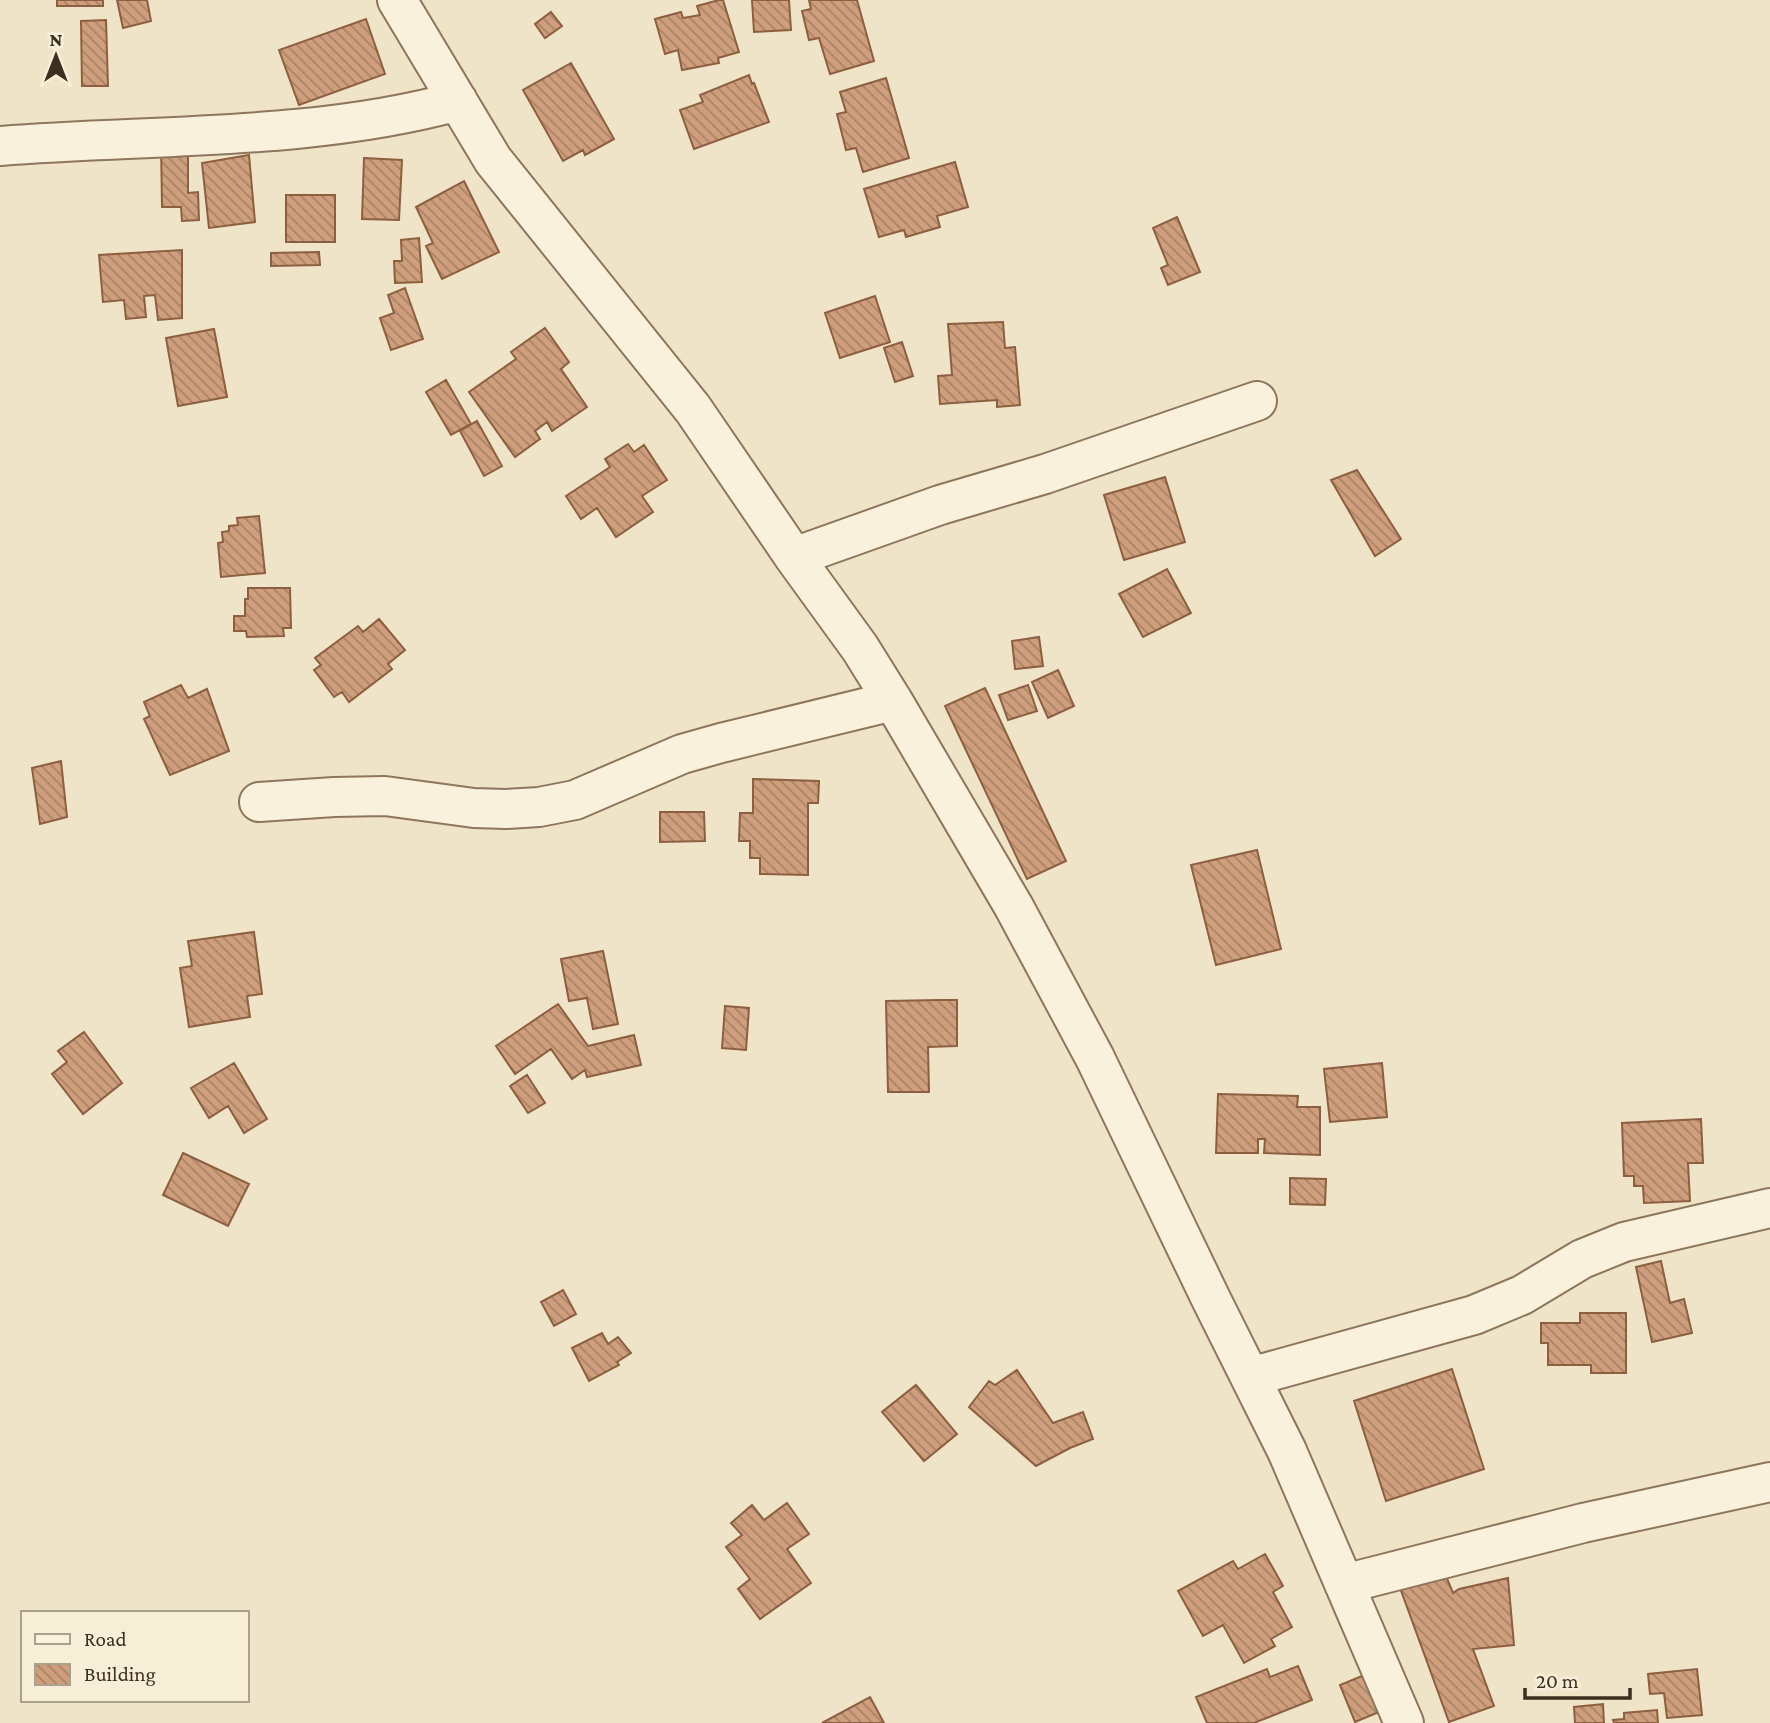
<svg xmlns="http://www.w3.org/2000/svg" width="1770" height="1723" font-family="'Crimson Pro',serif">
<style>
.building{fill:url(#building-back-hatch);stroke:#8d5f41;stroke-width:2}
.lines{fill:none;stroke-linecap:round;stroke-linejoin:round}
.minor-casing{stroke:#8d765c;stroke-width:42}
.minor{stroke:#faf1dc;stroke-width:38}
</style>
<defs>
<pattern id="building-back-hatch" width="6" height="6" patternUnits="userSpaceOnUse" patternTransform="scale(1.75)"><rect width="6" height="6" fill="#cf9f7d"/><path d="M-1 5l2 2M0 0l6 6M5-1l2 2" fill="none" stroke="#a98266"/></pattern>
</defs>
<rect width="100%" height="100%" fill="#f0e4c8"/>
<path class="building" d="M 57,0 L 103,0 L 103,6 L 57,6 Z
M 117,0 L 147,0 L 151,21 L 123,28 Z
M 719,0 L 723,0 L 739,52 L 718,58 L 719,63 L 682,70 L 678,50 L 665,54 L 655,19 L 681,12 L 683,18 L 700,15 L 697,6 Z
M 752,0 L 789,0 L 791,30 L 754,32 Z
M 809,0 L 857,0 L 874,61 L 830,74 L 819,38 L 809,40 L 802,11 L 811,9 Z
M 551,12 L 562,26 L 545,38 L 535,24 Z
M 366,19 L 385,74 L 299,105 L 279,50 Z
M 106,20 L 108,86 L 82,86 L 81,21 Z
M 571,63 L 614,139 L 585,155 L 583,150 L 563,161 L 523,90 Z
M 749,75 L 752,84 L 754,83 L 769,122 L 694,149 L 680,110 L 703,102 L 700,95 Z
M 886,78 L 909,158 L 863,172 L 856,148 L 846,150 L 837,114 L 846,112 L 840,92 Z
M 188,141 L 188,193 L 198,192 L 199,220 L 182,221 L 181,207 L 162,207 L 161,142 Z
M 249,155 L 255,222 L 209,228 L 202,163 Z
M 364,158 L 402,160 L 399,220 L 362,219 Z
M 955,162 L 968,207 L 937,216 L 940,227 L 906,237 L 904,230 L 879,237 L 864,189 Z
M 464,181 L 499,252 L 442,279 L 426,246 L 433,243 L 416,207 Z
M 286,195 L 335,195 L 335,242 L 286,242 Z
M 1177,217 L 1200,272 L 1168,285 L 1161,268 L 1168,265 L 1153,228 Z
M 419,238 L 422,282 L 395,283 L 394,261 L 402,261 L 401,240 Z
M 182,250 L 182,318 L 158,320 L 155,295 L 144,296 L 146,317 L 126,319 L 124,300 L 103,302 L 99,255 Z
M 319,252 L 320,265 L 271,266 L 271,253 Z
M 405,288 L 423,339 L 391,350 L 380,318 L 394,313 L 388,295 Z
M 875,296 L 890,342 L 840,358 L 825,313 Z
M 1003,322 L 1005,348 L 1015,347 L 1020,405 L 997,407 L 997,400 L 940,404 L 938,376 L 952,375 L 948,324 Z
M 545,328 L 569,362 L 561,369 L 587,407 L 552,431 L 547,422 L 535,431 L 540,439 L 515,457 L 469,392 L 516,359 L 511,352 Z
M 214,329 L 227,397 L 178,406 L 166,338 Z
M 902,342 L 913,376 L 895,382 L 884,348 Z
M 446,380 L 471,424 L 451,435 L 426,392 Z
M 477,421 L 502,466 L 484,476 L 460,431 Z
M 628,444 L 634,452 L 644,445 L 667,480 L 642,496 L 653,512 L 616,537 L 597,508 L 581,519 L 566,496 L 610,467 L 605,459 Z
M 1357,470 L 1401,539 L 1375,556 L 1331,480 Z
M 1165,477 L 1185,542 L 1124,560 L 1104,495 Z
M 259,516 L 265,573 L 221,577 L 218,543 L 223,542 L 222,532 L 229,531 L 229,526 L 238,525 L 237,518 Z
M 1167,569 L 1191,613 L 1143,637 L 1119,594 Z
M 248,588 L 290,588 L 291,628 L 283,628 L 284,636 L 247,637 L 246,631 L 234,631 L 234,616 L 245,616 L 245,599 L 248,599 Z
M 379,619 L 405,650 L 388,664 L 392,669 L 349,702 L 342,692 L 334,697 L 314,670 L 321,665 L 315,658 L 358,626 L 363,632 Z
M 1039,637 L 1043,666 L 1015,669 L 1012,641 Z
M 1058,670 L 1074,706 L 1048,718 L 1032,682 Z
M 181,685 L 188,698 L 207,689 L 229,751 L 170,775 L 144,719 L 150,716 L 144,702 Z
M 1028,685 L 1037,711 L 1008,720 L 999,695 Z
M 985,688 L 1066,861 L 1027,879 L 945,706 Z
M 61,761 L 67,817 L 40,824 L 32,768 Z
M 753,779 L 819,781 L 818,803 L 808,803 L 808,875 L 760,874 L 760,858 L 750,858 L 750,841 L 739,841 L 740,813 L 753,813 Z
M 660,812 L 704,812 L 705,841 L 660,842 Z
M 1257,850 L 1281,949 L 1216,965 L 1191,865 Z
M 254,932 L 262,994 L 247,996 L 250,1017 L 189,1027 L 180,968 L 192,966 L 188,941 Z
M 603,951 L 618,1024 L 593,1029 L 587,998 L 569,1001 L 561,959 Z
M 939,1000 L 957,1000 L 957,1046 L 928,1047 L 929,1092 L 888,1092 L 886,1001 Z
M 558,1004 L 588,1046 L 634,1035 L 641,1065 L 587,1077 L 585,1070 L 572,1079 L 551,1049 L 515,1074 L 496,1046 Z
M 725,1006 L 749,1008 L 746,1050 L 722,1048 Z
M 84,1032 L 122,1083 L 83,1114 L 52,1074 L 67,1062 L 58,1051 Z
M 234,1063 L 267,1119 L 244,1133 L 228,1106 L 209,1118 L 191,1088 Z
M 1382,1063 L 1387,1117 L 1330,1122 L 1324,1069 Z
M 527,1075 L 545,1103 L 528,1113 L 510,1086 Z
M 1218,1094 L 1298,1096 L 1297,1107 L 1320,1107 L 1320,1155 L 1264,1153 L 1265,1139 L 1258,1139 L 1258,1153 L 1216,1153 Z
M 1701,1119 L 1703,1163 L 1688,1163 L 1690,1201 L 1644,1203 L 1643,1186 L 1634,1186 L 1634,1176 L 1624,1176 L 1622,1123 Z
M 183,1153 L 249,1184 L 228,1226 L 163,1195 Z
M 1290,1178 L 1326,1179 L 1325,1205 L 1290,1204 Z
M 1661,1261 L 1670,1303 L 1684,1299 L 1692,1333 L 1652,1342 L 1636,1267 Z
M 563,1290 L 576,1314 L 554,1326 L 541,1302 Z
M 1580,1313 L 1626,1313 L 1626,1373 L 1591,1373 L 1591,1365 L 1548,1365 L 1548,1343 L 1541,1343 L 1541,1323 L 1580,1323 Z
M 602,1333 L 608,1344 L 618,1337 L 631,1353 L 617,1362 L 619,1365 L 589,1381 L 572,1348 Z
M 1452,1369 L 1484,1469 L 1386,1501 L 1354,1401 Z
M 1017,1370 L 1053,1423 L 1083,1412 L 1093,1439 L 1070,1448 L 1036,1466 L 969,1407 L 989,1381 L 995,1385 Z
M 916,1385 L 957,1434 L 924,1461 L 882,1412 Z
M 787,1503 L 809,1534 L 787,1549 L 811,1583 L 760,1619 L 738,1589 L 750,1579 L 726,1547 L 742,1535 L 731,1523 L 752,1505 L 764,1520 Z
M 1265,1554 L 1283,1586 L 1273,1592 L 1292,1627 L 1271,1639 L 1275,1646 L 1244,1663 L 1223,1625 L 1203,1636 L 1178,1591 L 1233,1561 L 1238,1569 Z
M 1443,1569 L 1453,1593 L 1459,1589 L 1508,1578 L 1514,1645 L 1473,1649 L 1494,1706 L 1449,1722 L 1399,1585 Z
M 1298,1666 L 1312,1700 L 1254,1723 L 1207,1723 L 1196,1697 L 1267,1669 L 1270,1677 Z
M 1697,1669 L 1702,1715 L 1667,1718 L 1664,1693 L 1650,1694 L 1648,1674 Z
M 1369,1673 L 1384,1710 L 1355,1722 L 1340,1685 Z
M 870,1697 L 884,1723 L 822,1723 Z
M 1603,1704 L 1604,1723 L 1575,1723 L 1574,1707 Z
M 1657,1710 L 1658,1723 L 1614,1723 L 1613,1720 L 1624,1719 L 1624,1713 Z"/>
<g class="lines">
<g class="minor-casing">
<path id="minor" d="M 397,0 L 493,160 L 693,409 L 794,557 L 860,648 L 893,701 L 1014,907 L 1095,1058 L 1211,1299 L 1287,1451 L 1404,1723
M 0,146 C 150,134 313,141 458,101
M 794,557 L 940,505 L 1045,474 L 1257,401
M 259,802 L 334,797 L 385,796 L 474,808 L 506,809 L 539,807 L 575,800 L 682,754 L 721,743 L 893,701
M 1250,1377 L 1474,1315 L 1522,1295 L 1582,1259 L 1624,1242 L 1770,1208
M 1344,1584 L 1583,1523 L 1770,1482"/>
</g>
<use href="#minor" class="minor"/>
</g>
<rect x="21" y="1611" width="228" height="91" fill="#f7eed8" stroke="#ada18e" stroke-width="2"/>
<rect x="35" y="1634" width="35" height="10" fill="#faf1dc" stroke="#ada18e" stroke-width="2"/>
<text x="84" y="1646" font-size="21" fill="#3d2e20">Road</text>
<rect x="35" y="1664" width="35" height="21" fill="url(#building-back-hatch)" stroke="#ada18e" stroke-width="2"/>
<text x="84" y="1681" font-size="21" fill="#3d2e20">Building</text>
<g transform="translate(56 56)" stroke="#f7eed8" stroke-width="5" paint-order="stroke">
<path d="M0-5L12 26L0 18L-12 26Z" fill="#3d2e20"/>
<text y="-10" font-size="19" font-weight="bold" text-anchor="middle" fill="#3d2e20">N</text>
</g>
<path d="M1525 1688v10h105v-10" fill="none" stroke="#3d2e20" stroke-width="3.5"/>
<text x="1536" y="1688" font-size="21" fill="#3d2e20" stroke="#f7eed8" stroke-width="5" paint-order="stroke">20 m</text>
</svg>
